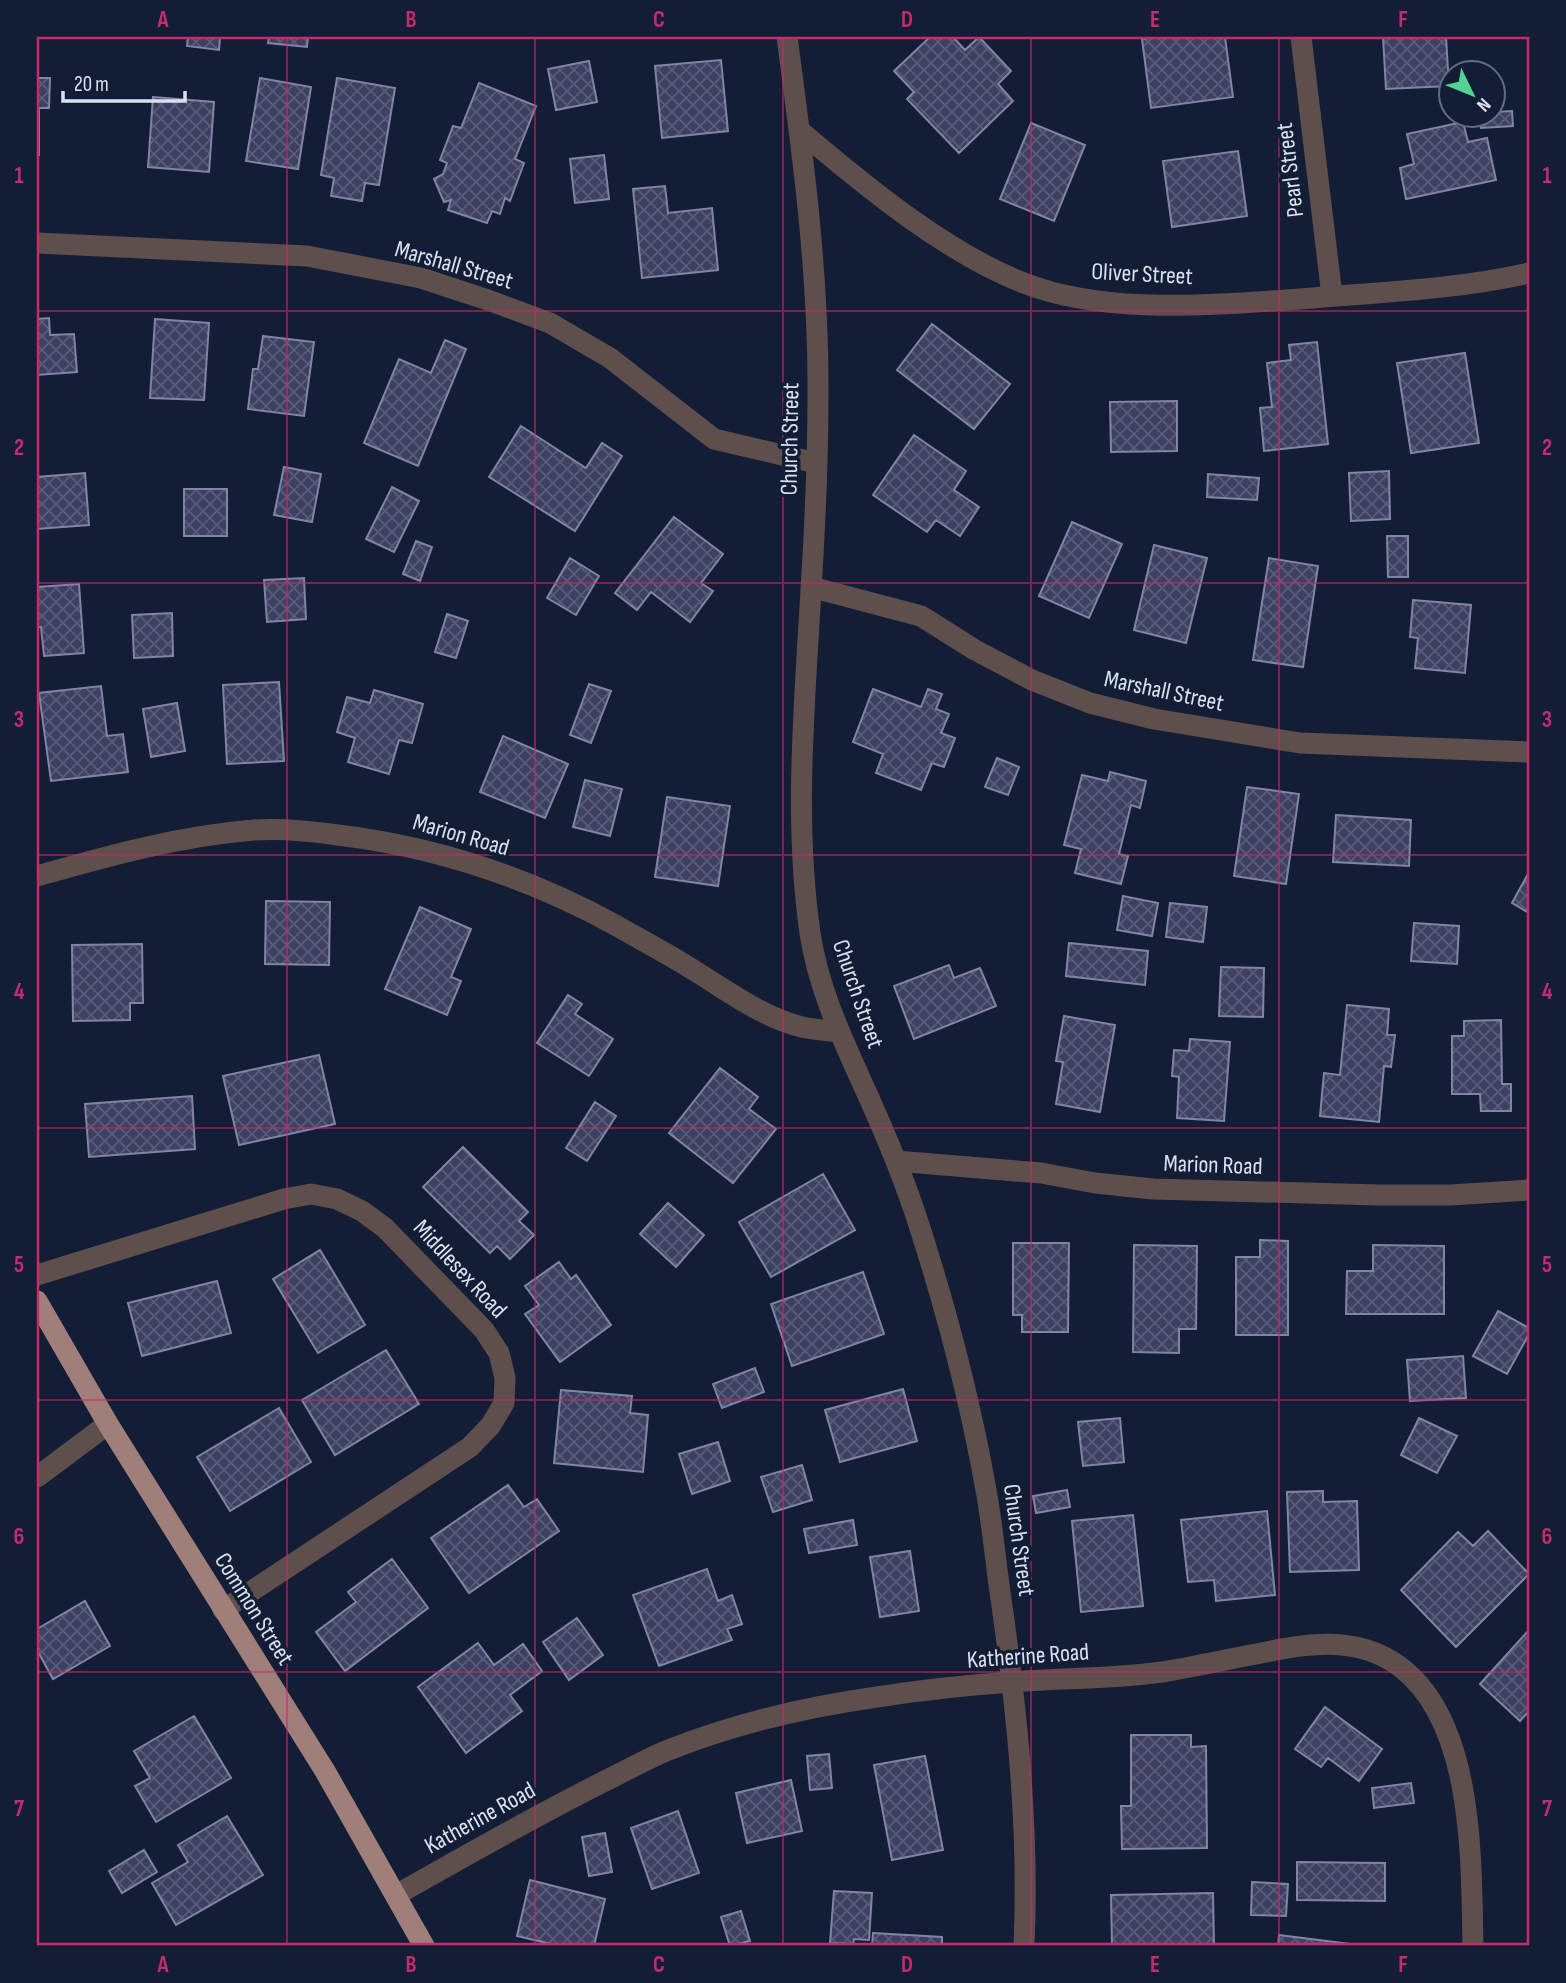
<svg xmlns="http://www.w3.org/2000/svg" width="1566" height="1983" font-family="'Sofia Sans Condensed',sans-serif">
<style>
.building{fill:url(#building-cross-hatch);stroke:#8184a4;stroke-width:2}
.lines{fill:none;stroke-linecap:round;stroke-linejoin:round}
.minor{stroke:#5f4f4c;stroke-width:21}
.major{stroke:#a07f7a;stroke-width:21}
.grid{fill:none;stroke:#c42c6a;stroke-width:2;stroke-opacity:0.55}
.labels{text-anchor:middle;dominant-baseline:central;stroke-width:7;stroke-linejoin:round;paint-order:stroke}
.street-label{font-size:24px;fill:#dae2f2;stroke:#131d35}
.neatline{fill:none;stroke:#c42c6a;stroke-width:2.5}
.grid-label{font-size:23px;text-anchor:middle;font-weight:bold;fill:#c42c6a}
</style>
<defs>
<pattern id="building-cross-hatch" width="8" height="8" patternUnits="userSpaceOnUse" patternTransform="scale(1.75)"><rect width="8" height="8" fill="#3e4061"/><path d="M0 0l8 8M0 8l8-8" fill="none" stroke="#595b78"/></pattern>
</defs>
<rect width="100%" height="100%" fill="#131d35"/>
<path class="building" d="M 188,37 L 220,37 L 219,50 L 187,46 Z
M 269,37 L 308,37 L 307,47 L 268,43 Z
M 930,37 L 953,37 L 965,50 L 979,37 L 1011,71 L 998,84 L 1013,101 L 959,153 L 907,99 L 914,92 L 894,71 Z
M 1156,37 L 1225,37 L 1233,97 L 1151,108 L 1142,39 Z
M 1383,37 L 1446,37 L 1449,86 L 1386,89 Z
M 721,60 L 728,131 L 662,138 L 655,66 Z
M 589,61 L 597,102 L 556,110 L 548,69 Z
M 37,78 L 50,78 L 49,108 L 39,108 L 39,155 L 37,155 Z
M 260,78 L 311,87 L 298,169 L 246,161 Z
M 337,78 L 395,88 L 379,185 L 365,183 L 362,201 L 331,196 L 334,178 L 321,175 Z
M 479,83 L 536,106 L 515,159 L 524,163 L 510,201 L 505,198 L 500,214 L 492,211 L 487,223 L 448,210 L 451,200 L 444,202 L 434,179 L 443,174 L 447,163 L 440,160 L 453,126 L 461,128 Z
M 153,97 L 214,102 L 209,172 L 148,167 Z
M 1492,97 L 1495,97 L 1496,112 L 1512,111 L 1513,126 L 1481,128 L 1480,116 L 1492,116 Z
M 1463,122 L 1468,142 L 1487,138 L 1496,180 L 1406,199 L 1400,168 L 1414,164 L 1407,134 Z
M 1031,123 L 1085,145 L 1054,221 L 1000,199 Z
M 1238,151 L 1247,216 L 1172,227 L 1163,161 Z
M 604,155 L 609,199 L 575,203 L 570,159 Z
M 665,186 L 668,213 L 712,208 L 718,270 L 642,278 L 633,189 Z
M 49,318 L 50,335 L 74,334 L 77,372 L 37,375 L 37,319 Z
M 155,319 L 209,323 L 204,400 L 150,398 Z
M 932,324 L 1010,384 L 974,429 L 897,370 Z
M 263,336 L 314,342 L 304,416 L 248,409 L 253,369 L 258,369 Z
M 445,340 L 466,349 L 418,466 L 364,443 L 399,359 L 431,373 Z
M 1317,342 L 1328,444 L 1264,451 L 1260,408 L 1272,407 L 1267,363 L 1291,360 L 1289,345 Z
M 1465,353 L 1479,443 L 1411,453 L 1397,363 Z
M 1177,401 L 1177,451 L 1111,452 L 1110,402 Z
M 521,426 L 586,468 L 602,443 L 622,456 L 575,531 L 489,477 Z
M 914,435 L 966,471 L 954,490 L 979,507 L 960,536 L 936,520 L 927,532 L 873,495 Z
M 284,467 L 321,474 L 312,522 L 274,515 Z
M 1389,471 L 1390,519 L 1351,521 L 1349,473 Z
M 85,473 L 89,525 L 37,529 L 37,477 Z
M 1208,474 L 1259,478 L 1257,500 L 1207,497 Z
M 392,487 L 419,501 L 394,552 L 366,539 Z
M 184,489 L 227,489 L 227,536 L 184,536 Z
M 674,517 L 723,554 L 701,583 L 713,591 L 690,622 L 651,592 L 637,610 L 615,593 Z
M 1072,522 L 1122,544 L 1089,618 L 1039,596 Z
M 1387,536 L 1408,536 L 1408,577 L 1388,577 Z
M 416,541 L 432,547 L 420,581 L 403,574 Z
M 1154,545 L 1207,558 L 1186,643 L 1134,630 Z
M 570,558 L 599,576 L 576,615 L 547,598 Z
M 1269,558 L 1318,566 L 1303,667 L 1253,660 Z
M 304,578 L 306,619 L 267,622 L 264,580 Z
M 79,584 L 84,653 L 44,656 L 41,627 L 37,627 L 37,587 Z
M 1413,600 L 1471,605 L 1465,673 L 1415,668 L 1418,638 L 1410,637 Z
M 172,613 L 173,656 L 134,658 L 132,615 Z
M 447,614 L 468,621 L 456,658 L 435,652 Z
M 279,682 L 284,761 L 227,764 L 223,685 Z
M 589,684 L 611,691 L 591,743 L 570,735 Z
M 101,686 L 107,736 L 123,734 L 128,772 L 51,781 L 39,693 Z
M 873,689 L 921,707 L 928,689 L 942,694 L 936,709 L 949,714 L 941,733 L 955,738 L 944,767 L 932,763 L 921,790 L 876,773 L 883,754 L 853,742 Z
M 374,690 L 423,704 L 412,743 L 399,740 L 389,774 L 348,762 L 355,738 L 337,732 L 347,697 L 370,703 Z
M 177,703 L 185,751 L 151,757 L 143,709 Z
M 503,736 L 568,764 L 545,818 L 480,792 Z
M 997,758 L 1019,767 L 1008,795 L 985,787 Z
M 1110,772 L 1146,781 L 1140,808 L 1131,805 L 1119,854 L 1128,856 L 1121,884 L 1075,873 L 1081,849 L 1064,845 L 1082,775 L 1108,781 Z
M 585,780 L 622,789 L 610,836 L 573,827 Z
M 1247,787 L 1299,794 L 1286,884 L 1234,876 Z
M 667,797 L 730,806 L 718,886 L 655,877 Z
M 1336,815 L 1411,820 L 1409,866 L 1333,862 Z
M 1529,872 L 1529,913 L 1512,903 Z
M 1123,896 L 1158,903 L 1152,936 L 1117,930 Z
M 266,901 L 330,902 L 329,965 L 265,964 Z
M 1170,903 L 1207,907 L 1203,942 L 1166,937 Z
M 420,907 L 471,929 L 451,977 L 461,981 L 447,1015 L 385,989 Z
M 1414,923 L 1459,926 L 1457,964 L 1411,961 Z
M 1069,943 L 1148,951 L 1145,985 L 1066,976 Z
M 142,944 L 143,1003 L 130,1003 L 130,1020 L 73,1021 L 72,945 Z
M 949,965 L 954,978 L 980,968 L 996,1006 L 914,1039 L 894,986 Z
M 1221,967 L 1264,968 L 1263,1017 L 1219,1016 Z
M 568,995 L 582,1004 L 575,1014 L 613,1039 L 589,1076 L 537,1043 Z
M 1347,1005 L 1389,1009 L 1387,1035 L 1395,1035 L 1391,1067 L 1384,1066 L 1379,1122 L 1320,1116 L 1324,1073 L 1340,1075 Z
M 1064,1016 L 1115,1025 L 1100,1112 L 1056,1104 L 1063,1062 L 1056,1061 Z
M 1501,1020 L 1502,1084 L 1511,1084 L 1511,1111 L 1481,1111 L 1480,1094 L 1452,1094 L 1452,1036 L 1464,1036 L 1464,1021 Z
M 1190,1039 L 1230,1042 L 1224,1121 L 1177,1118 L 1179,1077 L 1172,1076 L 1174,1050 L 1189,1051 Z
M 319,1055 L 335,1124 L 239,1145 L 223,1076 Z
M 720,1068 L 758,1097 L 749,1109 L 776,1129 L 733,1183 L 669,1133 Z
M 192,1096 L 195,1149 L 89,1157 L 85,1104 Z
M 595,1102 L 616,1116 L 587,1161 L 566,1148 Z
M 463,1147 L 528,1212 L 519,1221 L 534,1235 L 510,1259 L 497,1246 L 490,1253 L 423,1187 Z
M 823,1174 L 855,1230 L 771,1277 L 739,1222 Z
M 668,1203 L 704,1235 L 676,1267 L 640,1234 Z
M 1260,1240 L 1288,1241 L 1288,1335 L 1236,1335 L 1236,1257 L 1260,1257 Z
M 1013,1243 L 1069,1243 L 1068,1332 L 1022,1332 L 1022,1315 L 1013,1315 Z
M 1134,1245 L 1197,1246 L 1196,1329 L 1179,1329 L 1179,1353 L 1133,1352 Z
M 1373,1245 L 1444,1246 L 1444,1314 L 1346,1314 L 1347,1271 L 1373,1271 Z
M 320,1250 L 365,1325 L 318,1353 L 273,1279 Z
M 559,1262 L 571,1279 L 576,1275 L 611,1325 L 560,1362 L 525,1314 L 539,1305 L 525,1286 Z
M 863,1272 L 884,1334 L 792,1366 L 771,1304 Z
M 217,1281 L 231,1333 L 142,1356 L 128,1303 Z
M 1498,1311 L 1529,1328 L 1529,1334 L 1507,1374 L 1473,1356 Z
M 386,1350 L 419,1404 L 335,1455 L 302,1400 Z
M 1463,1356 L 1466,1398 L 1410,1401 L 1407,1360 Z
M 755,1368 L 764,1392 L 722,1408 L 713,1384 Z
M 903,1389 L 917,1441 L 840,1462 L 825,1410 Z
M 561,1390 L 632,1396 L 630,1413 L 648,1415 L 643,1472 L 554,1463 Z
M 279,1408 L 311,1462 L 230,1511 L 197,1457 Z
M 1120,1418 L 1124,1462 L 1083,1466 L 1078,1422 Z
M 1419,1418 L 1457,1436 L 1437,1473 L 1401,1455 Z
M 718,1442 L 730,1481 L 692,1494 L 679,1454 Z
M 802,1465 L 812,1500 L 773,1512 L 761,1477 Z
M 508,1485 L 524,1507 L 537,1499 L 559,1531 L 469,1593 L 431,1538 Z
M 1067,1490 L 1070,1507 L 1036,1513 L 1033,1496 Z
M 1323,1491 L 1323,1502 L 1357,1501 L 1359,1570 L 1290,1572 L 1287,1492 Z
M 1267,1511 L 1275,1595 L 1216,1601 L 1214,1580 L 1188,1582 L 1181,1520 Z
M 1133,1515 L 1143,1606 L 1081,1612 L 1072,1521 Z
M 853,1520 L 857,1545 L 809,1553 L 804,1529 Z
M 1488,1531 L 1529,1574 L 1456,1647 L 1401,1590 L 1458,1532 L 1473,1546 Z
M 910,1551 L 919,1611 L 880,1617 L 870,1557 Z
M 392,1559 L 428,1608 L 345,1671 L 316,1632 L 356,1602 L 348,1592 Z
M 707,1569 L 718,1601 L 732,1595 L 742,1624 L 727,1629 L 732,1640 L 659,1666 L 633,1595 Z
M 85,1601 L 110,1646 L 53,1679 L 37,1650 L 37,1629 Z
M 577,1618 L 603,1655 L 569,1680 L 543,1642 Z
M 1529,1630 L 1529,1711 L 1520,1721 L 1480,1684 Z
M 478,1643 L 494,1665 L 523,1644 L 542,1671 L 510,1695 L 522,1711 L 466,1753 L 418,1687 Z
M 1325,1707 L 1382,1749 L 1359,1781 L 1328,1758 L 1321,1767 L 1295,1749 Z
M 194,1716 L 231,1778 L 156,1822 L 135,1786 L 150,1778 L 134,1751 Z
M 1131,1735 L 1191,1735 L 1191,1747 L 1206,1746 L 1207,1848 L 1122,1849 L 1121,1806 L 1131,1806 Z
M 829,1754 L 832,1788 L 810,1790 L 807,1756 Z
M 925,1756 L 943,1850 L 892,1860 L 874,1765 Z
M 791,1780 L 802,1831 L 747,1843 L 736,1793 Z
M 1411,1783 L 1414,1803 L 1374,1808 L 1372,1788 Z
M 678,1811 L 699,1873 L 652,1889 L 631,1828 Z
M 227,1816 L 263,1875 L 176,1925 L 152,1883 L 188,1862 L 178,1845 Z
M 605,1833 L 612,1872 L 589,1876 L 582,1837 Z
M 144,1850 L 157,1872 L 122,1893 L 109,1871 Z
M 1297,1862 L 1385,1863 L 1385,1901 L 1297,1900 Z
M 530,1880 L 605,1899 L 594,1946 L 550,1946 L 551,1944 L 517,1936 Z
M 1252,1882 L 1288,1884 L 1286,1916 L 1251,1915 Z
M 834,1891 L 872,1893 L 869,1940 L 854,1939 L 853,1944 L 830,1943 Z
M 1213,1893 L 1214,1946 L 1112,1946 L 1111,1895 Z
M 741,1911 L 750,1941 L 730,1946 L 721,1917 Z
M 873,1933 L 942,1937 L 942,1946 L 872,1946 Z
M 1279,1935 L 1366,1946 L 1278,1946 Z"/>
<g class="lines">
<path class="minor" d="M 787,37 C 803,156 819,276 818,396 C 818,478 813,559 808,640 C 802,739 796,835 810,933 C 818,988 842,1038 865,1089 C 885,1133 904,1178 919,1225 C 947,1312 970,1400 986,1490 C 993,1528 996,1567 1002,1606 C 1018,1720 1029,1831 1024,1946
M 1301,37 L 1332,296
M 799,130 C 865,186 955,261 1038,288 C 1121,315 1227,304 1313,298 C 1385,292 1458,289 1529,273
M 37,243 L 307,256 L 421,278 L 488,300 L 550,323 L 610,358 L 714,439 L 816,463
M 811,587 L 921,616 L 975,650 L 1032,680 L 1090,703 L 1154,719 L 1300,743 L 1529,752
M 37,876 C 108,856 179,836 254,830 C 281,828 311,831 338,835 C 437,847 530,878 617,926 C 643,941 670,955 695,971 C 729,992 762,1017 802,1027 C 814,1030 827,1030 839,1032
M 896,1161 L 1041,1173 L 1095,1183 L 1153,1189 L 1379,1195 L 1451,1195 L 1529,1190
M 37,1275 L 284,1199 L 311,1194 L 337,1199 L 362,1211 L 385,1228 L 484,1330 L 499,1353 L 505,1378 L 504,1403 L 491,1425 L 470,1447 L 223,1610
M 37,1477 L 108,1424
M 396,1895 C 467,1855 538,1814 611,1778 C 629,1769 647,1759 666,1751 C 733,1724 806,1707 877,1697 C 922,1690 967,1685 1012,1682 C 1062,1678 1112,1679 1162,1672 C 1193,1667 1224,1660 1256,1654 C 1305,1644 1355,1634 1399,1666 C 1475,1722 1471,1861 1473,1946"/>
<path class="major" d="M 37,1301 L 108,1424 L 325,1771 L 424,1946"/>
</g>
<path class="grid" d="M 287,37 L 287,1946M 535,37 L 535,1946M 783,37 L 783,1946M 1031,37 L 1031,1946M 1279,37 L 1279,1946M 37,311 L 1529,311M 37,583 L 1529,583M 37,855 L 1529,855M 37,1128 L 1529,1128M 37,1400 L 1529,1400M 37,1672 L 1529,1672"/>
<g class="labels">
<g class="street-label">
<text transform="translate(1290 170) rotate(-97)">Pearl Street</text>
<text transform="translate(454 265) rotate(16)">Marshall Street</text>
<text transform="translate(1142 274) rotate(3)">Oliver Street</text>
<text transform="translate(790 439) rotate(-89)">Church Street</text>
<text transform="translate(1164 691) rotate(12)">Marshall Street</text>
<text transform="translate(461 835) rotate(16)">Marion Road</text>
<text transform="translate(858 994) rotate(71)">Church Street</text>
<text transform="translate(1213 1165) rotate(2)">Marion Road</text>
<text transform="translate(460 1269) rotate(47)">Middlesex Road</text>
<text transform="translate(1019 1540) rotate(82)">Church Street</text>
<text transform="translate(254 1609) rotate(58)">Common Street</text>
<text transform="translate(1028 1656) rotate(-4)">Katherine Road</text>
<text transform="translate(480 1818) rotate(-29)">Katherine Road</text>
</g>
</g>
<rect width="1566" height="1983" fill="none" stroke="#131d35" stroke-width="77"/>
<g transform="translate(1472 94) rotate(133)"><circle r="33" fill="#131d35" stroke="#636c81" stroke-width="2"/>
<path d="M0-5L12 26L0 18L-12 26Z" fill="#53d396"/>
<text y="-10" font-size="19" font-weight="bold" text-anchor="middle" fill="#dae2f2">N</text>
</g>
<path d="M63 91v10h122v-10" fill="none" stroke="#dae2f2" stroke-width="3.5"/>
<text x="74" y="91" font-size="21" fill="#dae2f2" stroke="#131d35" stroke-width="5" paint-order="stroke">20 m</text>
<rect x="38" y="38" width="1490" height="1906" class="neatline"/>
<g class="grid-label">
<text x="163" y="27">A</text>
<text x="411" y="27">B</text>
<text x="659" y="27">C</text>
<text x="907" y="27">D</text>
<text x="1155" y="27">E</text>
<text x="1403" y="27">F</text>
<text x="19" y="183">1</text>
<text x="1547" y="183">1</text>
<text x="19" y="455">2</text>
<text x="1547" y="455">2</text>
<text x="19" y="727">3</text>
<text x="1547" y="727">3</text>
<text x="19" y="999">4</text>
<text x="1547" y="999">4</text>
<text x="19" y="1272">5</text>
<text x="1547" y="1272">5</text>
<text x="19" y="1544">6</text>
<text x="1547" y="1544">6</text>
<text x="19" y="1816">7</text>
<text x="1547" y="1816">7</text>
<text x="163" y="1972">A</text>
<text x="411" y="1972">B</text>
<text x="659" y="1972">C</text>
<text x="907" y="1972">D</text>
<text x="1155" y="1972">E</text>
<text x="1403" y="1972">F</text>
</g>
</svg>
